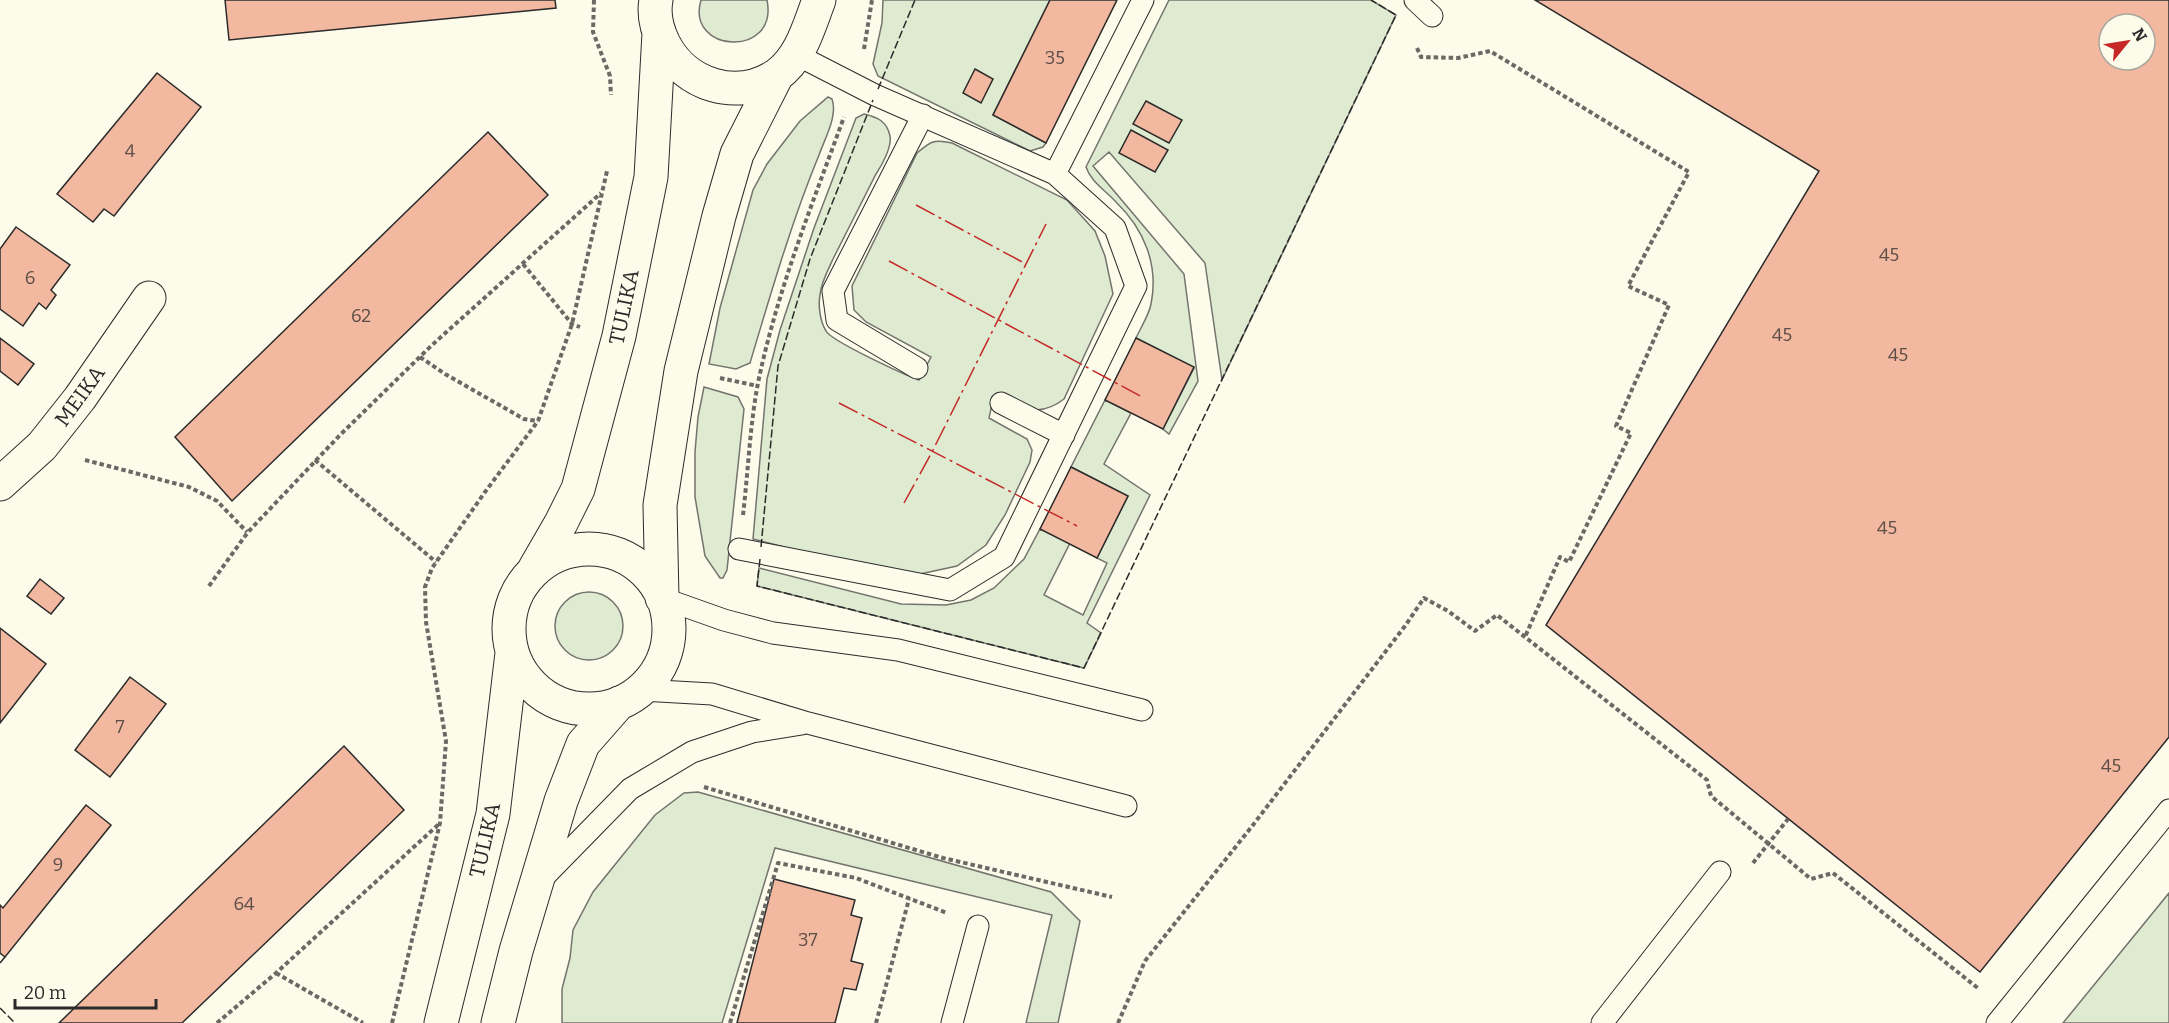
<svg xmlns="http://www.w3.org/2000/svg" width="2169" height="1023" font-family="Bitter,serif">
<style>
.green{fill:#deebd1;stroke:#74746e;stroke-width:1.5}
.building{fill:#f2b8a0;stroke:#2b2b2b;stroke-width:1.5;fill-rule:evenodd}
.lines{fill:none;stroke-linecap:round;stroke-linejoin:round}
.lane-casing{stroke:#2b2b2b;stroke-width:23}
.street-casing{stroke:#2b2b2b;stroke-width:35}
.secondary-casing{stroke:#2b2b2b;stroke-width:35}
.path{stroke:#6a6964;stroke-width:4;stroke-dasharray:4.5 3;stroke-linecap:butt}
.lane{stroke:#fdfbea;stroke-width:21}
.street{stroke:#fdfbea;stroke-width:33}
.secondary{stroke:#fdfbea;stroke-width:33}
.fence{stroke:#2b2b2b;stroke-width:1.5;stroke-dasharray:8 3;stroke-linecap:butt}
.power{stroke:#c62828;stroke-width:1.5;stroke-dasharray:21 4.5 3 4.5;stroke-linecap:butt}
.labels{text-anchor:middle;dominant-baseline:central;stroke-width:4.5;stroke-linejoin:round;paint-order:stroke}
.number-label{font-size:18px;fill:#5d4e48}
.street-label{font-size:21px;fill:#2b2b2b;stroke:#fdfbea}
</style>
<rect width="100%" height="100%" fill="#fdfbea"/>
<path class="green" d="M 701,0 L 767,0 C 779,59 685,53 701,0 Z
M 883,0 L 1050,0 L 993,115 L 1046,143 L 1043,147 L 1030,151 L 878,76 L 873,64 L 882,23 Z
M 1169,0 L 1371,0 L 1396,15 L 1222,380 L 1205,263 L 1109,152 L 1093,166 L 1184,274 L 1198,381 L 1169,434 L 1163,429 L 1194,368 L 1136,338 C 1141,327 1149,315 1151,304 C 1159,265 1144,229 1116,202 C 1105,190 1091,182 1086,167 Z
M 828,97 L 832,99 C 838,116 825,138 819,155 C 791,223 771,293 750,363 L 736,369 L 709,364 L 720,308 L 753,190 L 767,164 L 800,121 Z
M 864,114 C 877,117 887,121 890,136 C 892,147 882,165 876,174 C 862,202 848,229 834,257 C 829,268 821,282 820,295 C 818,306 820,321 826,331 C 831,341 905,375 919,380 L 931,357 L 866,322 L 854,310 L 852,286 L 917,153 C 931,141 934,139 952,143 L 1067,200 L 1095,231 L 1105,256 L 1113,294 L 1064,399 C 1040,418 1020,408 992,404 L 989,418 L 1027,439 L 1032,450 L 1030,462 L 1005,515 L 986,545 L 957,566 L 920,574 L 882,572 L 753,539 L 767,379 L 780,330 L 814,228 L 856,118 Z
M 704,387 L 738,397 L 744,409 L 727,570 L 723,578 L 720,578 L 705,556 L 695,497 L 695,452 L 698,417 Z
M 1105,400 L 1131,413 L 1104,464 L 1150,495 L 1087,623 L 1101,633 L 1084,668 L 757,586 L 759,568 L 901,604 L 946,605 L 971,600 L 994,588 L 1024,559 L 1040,529 L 1070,543 L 1044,595 L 1083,615 L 1107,563 L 1097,558 L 1128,496 L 1071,467 Z
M555 626a34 34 0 1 1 68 0a34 34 0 1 1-68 0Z
M 698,792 L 1051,892 L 1080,921 L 1058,1023 L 1026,1023 L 1052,915 L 775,848 L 722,1023 L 562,1023 L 562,989 L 570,958 L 573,930 L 593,892 L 655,815 L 684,793 Z
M 2169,893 L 2169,1023 L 2063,1023 Z"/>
<path class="building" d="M 225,0 L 555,0 L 556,8 L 229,40 Z
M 1050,0 L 1117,0 L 1046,143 L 993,115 Z
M 1535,0 L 2169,0 L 2169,737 L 1980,972 L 1546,625 L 1819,171 ZM 2109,24 L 2145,24 L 2145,60 L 2109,60 Z
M 975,69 L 993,79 L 981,103 L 963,93 Z
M 157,73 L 201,107 L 114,216 L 104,209 L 93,222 L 57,194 Z
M 1146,101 L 1182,120 L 1169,143 L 1133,124 Z
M 1131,130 L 1168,150 L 1155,172 L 1119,153 Z
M 488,132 L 548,195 L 232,501 L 175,437 Z
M 16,227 L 70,265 L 51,290 L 56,295 L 46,309 L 39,303 L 23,326 L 0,309 L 0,249 Z
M 0,338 L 34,364 L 18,385 L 0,371 Z
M 1136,338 L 1194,367 L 1163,429 L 1105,400 Z
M 1071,467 L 1128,496 L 1097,558 L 1040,529 Z
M 40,579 L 64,598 L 51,614 L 27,596 Z
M 0,628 L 46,664 L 0,723 Z
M 130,677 L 166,704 L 110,777 L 75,750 Z
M 344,746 L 404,810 L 182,1023 L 59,1023 Z
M 86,805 L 111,825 L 5,957 L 0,953 L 0,905 L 3,908 Z
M 774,879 L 855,900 L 851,915 L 862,918 L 851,961 L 863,964 L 856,990 L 844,988 L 835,1023 L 737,1023 Z"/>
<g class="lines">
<g class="lane-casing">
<path id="lane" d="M 1415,0 L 1432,16
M 1055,174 L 1143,0
M 917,368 L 837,320 L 833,291 L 923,115
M 1001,403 L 1064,435
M 739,549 L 950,590 L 1004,557 L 1136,286 L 1115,228 L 1055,174 L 875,95 L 797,55
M 662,598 L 724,620 L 773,633 L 898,650 L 1142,710
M 641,690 L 712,694 L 808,723 L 1126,806
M 541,880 L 630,789 L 692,752 L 752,732 L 802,724
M 952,1023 L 978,926
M 1602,1023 L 1720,872
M 1997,1023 L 2169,810"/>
</g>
<g class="street-casing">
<path id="street" d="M 0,484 L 42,446 L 80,398 L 149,298"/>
</g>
<g class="secondary-casing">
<path id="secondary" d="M 656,0 C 653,16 657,30 664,44 C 685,85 737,102 777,75 C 801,58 809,26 819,0
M509 629a80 80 0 1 1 160 0a80 80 0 1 1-160 0Z
M 535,568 L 561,523 L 578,489 L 619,336 L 651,177 L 659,33
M 662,598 L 660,505 L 681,371 L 719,216 L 737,154 L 777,75
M 441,1023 L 493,814 L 512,653
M 498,1023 L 516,951 L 561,801 L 583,744 L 619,703"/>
</g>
<path class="path" d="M 594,0 L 593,32 L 610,76 L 611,95
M 1417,48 L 1421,57 L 1458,58 L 1490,51 L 1689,172 L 1628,286 L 1669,305 L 1616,426 L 1631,433 L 1569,562 L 1560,557 L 1525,637
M 864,49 L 872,0
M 523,264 L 572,324 L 580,327
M 420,357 L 445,374 L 524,419 L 538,421
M 720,378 L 758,386
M 85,460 L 189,487 L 217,501 L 247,532
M 315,460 L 436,562
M 743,515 C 748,473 750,424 758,383 C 777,291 812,205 844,117
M 209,586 L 248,532 L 341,434 L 431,346 L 601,193
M 704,787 L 943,858 L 1112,897
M 1753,863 L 1788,819
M 276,973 L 363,1023
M 217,1023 L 276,973 L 439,824
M 392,1023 L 440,823 L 446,741 L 426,622 L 425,587 L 432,568 L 485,492 L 538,421 L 572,324 L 607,171
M 730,1023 L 778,863 L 856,878 L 947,913
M 876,1023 L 909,899
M 1118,1023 L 1145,961 L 1253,825 L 1405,626 L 1424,598 L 1448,611 L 1475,631 L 1497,615 L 1707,780 L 1711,796 L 1811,879 L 1833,873 L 1979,989"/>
<use href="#lane" class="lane"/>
<use href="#street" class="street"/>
<use href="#secondary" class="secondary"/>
<path class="fence" d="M 878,89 L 915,0
M 761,547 L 778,366 L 810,259 L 873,100
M 760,559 L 757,586 L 1084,668 L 1396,15 L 1371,0
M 0,963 L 5,957
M 0,1008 L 15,1023"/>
<path class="power" d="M 916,205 L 1026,264
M 889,261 L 1144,398
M 839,403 L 1077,526
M 904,503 L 932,452 L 1046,224"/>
</g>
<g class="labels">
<g class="number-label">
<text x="1055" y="58">35</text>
<text x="130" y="151">4</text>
<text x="1889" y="255">45</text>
<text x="30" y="278">6</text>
<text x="361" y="316">62</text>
<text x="1782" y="335">45</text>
<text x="1898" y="355">45</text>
<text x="1887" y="528">45</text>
<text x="120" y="727">7</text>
<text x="2111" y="766">45</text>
<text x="58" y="865">9</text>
<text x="244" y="904">64</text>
<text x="808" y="940">37</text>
</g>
<g class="street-label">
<text transform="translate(624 307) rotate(-78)">TULIKA</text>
<text transform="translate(80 396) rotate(-54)">MEIKA</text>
<text transform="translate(485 840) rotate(-77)">TULIKA</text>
</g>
</g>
<g transform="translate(2127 42) rotate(60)"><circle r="28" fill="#fdfbea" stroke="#a9a89e" stroke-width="1.5"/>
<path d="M0-4.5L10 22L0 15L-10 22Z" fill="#c62828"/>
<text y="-9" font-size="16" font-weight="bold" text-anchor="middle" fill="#2b2b2b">N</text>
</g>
<path d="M15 999v9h141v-9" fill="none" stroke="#2b2b2b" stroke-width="3"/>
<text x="24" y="999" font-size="18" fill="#2b2b2b" stroke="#fdfbea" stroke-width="4.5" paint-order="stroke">20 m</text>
</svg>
